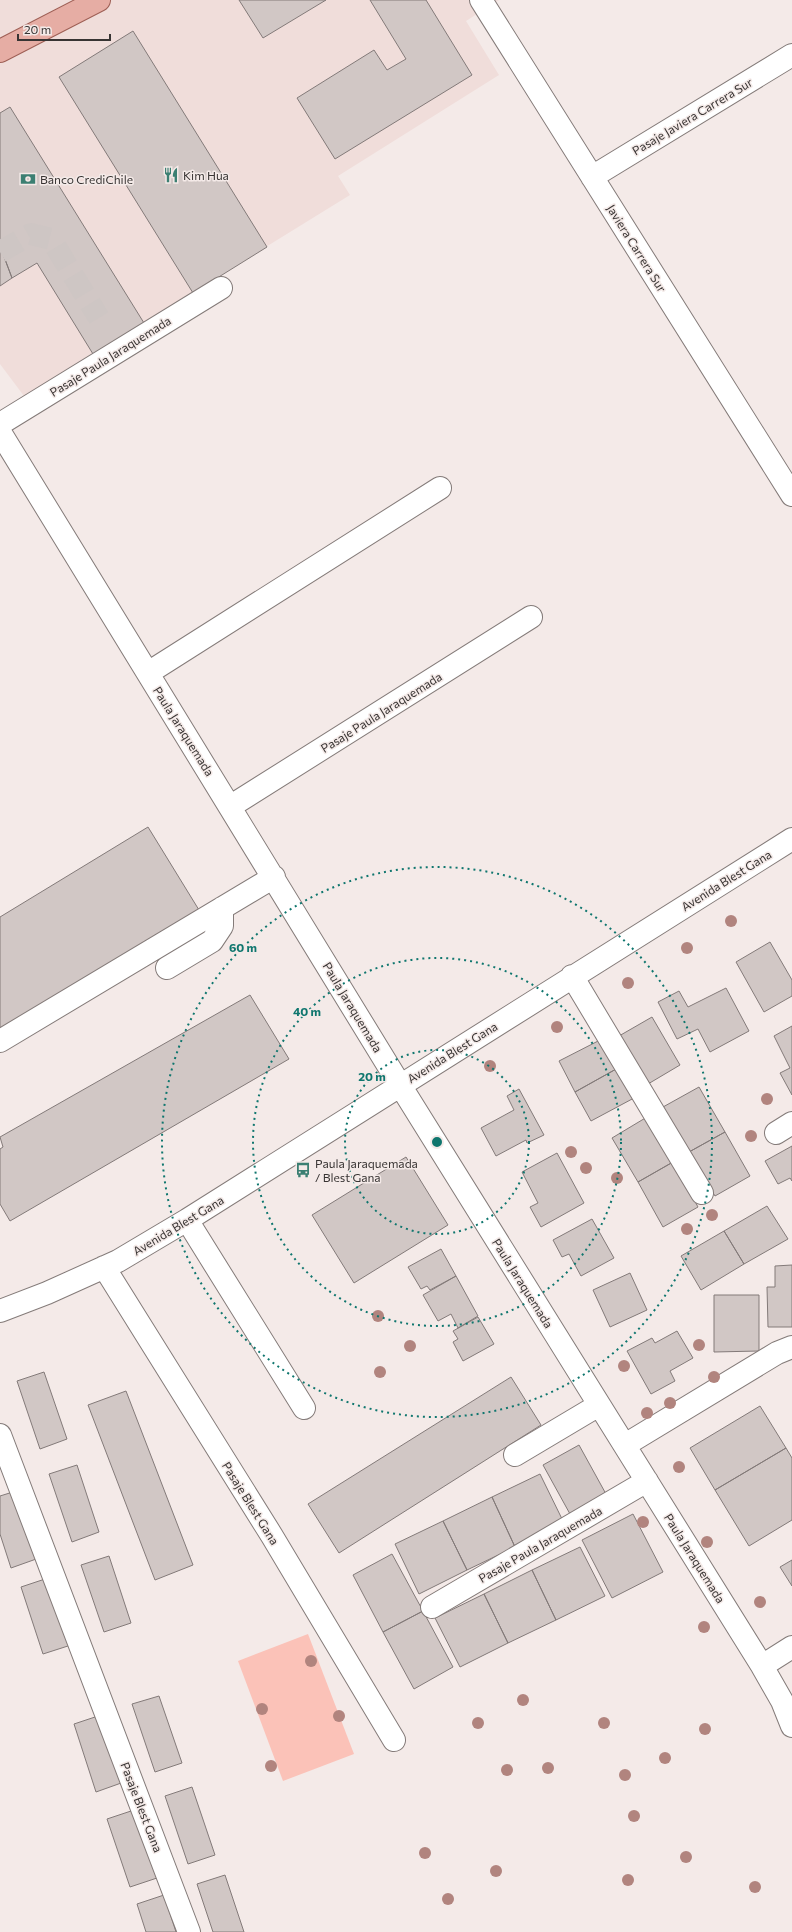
<svg xmlns="http://www.w3.org/2000/svg" width="792" height="1932" font-family="Commissioner,sans-serif">
<style>
.built{fill:#f0ddda}
.green{fill:#fbc2b8}
.building{fill:#d1c7c5;stroke:#837a79}
.lines{fill:none;stroke-linecap:round;stroke-linejoin:round}
.minor-tunnel{stroke:#cec6c4;stroke-width:22;stroke-dasharray:22 11;stroke-linecap:butt}
.minor-casing{stroke:#847b79;stroke-width:24}
.major-casing{stroke:#9e5f55;stroke-width:24}
.minor{stroke:#fff;stroke-width:22}
.major{stroke:#e6ada4;stroke-width:22}
.tree{fill:#b1847e}
.ring{fill:none;stroke:#0f766e;stroke-width:2;stroke-dasharray:2 4}
.labels{text-anchor:middle;dominant-baseline:central;stroke-width:3;stroke-linejoin:round;paint-order:stroke}
.street-label{font-size:12px;fill:#383433;stroke:#f4eae8}
.poi-label{font-size:12px;fill:#383433;stroke:#f4eae8;text-anchor:start}
.centre{fill:#0f766e;stroke:#f4eae8;stroke-width:2}
.ring-label{font-size:12px;text-anchor:middle;font-weight:bold;fill:#0f766e;stroke:#f4eae8;stroke-width:3;stroke-linejoin:round;paint-order:stroke}
</style>
<rect width="100%" height="100%" fill="#f4eae8"/>
<path class="built" d="M 0,0 L 499,0 L 466,21 L 499,75 L 338,176 L 350,195 L 24,396 L 0,364 Z"/>
<path class="green" d="M 308,1634 L 354,1754 L 283,1781 L 238,1661 Z"/>
<path class="building" d="M 239,0 L 326,0 L 263,38 Z
M 370,0 L 426,0 L 472,75 L 335,159 L 297,98 L 374,50 L 387,70 L 406,59 Z
M 133,31 L 267,247 L 193,293 L 59,77 Z
M 10,107 L 144,323 L 93,354 L 37,263 L 12,278 L 0,246 L 0,113 Z
M 0,246 L 12,278 L 0,286 Z
M 148,827 L 199,910 L 0,1031 L 0,917 Z
M 770,942 L 792,980 L 792,996 L 764,1012 L 736,962 Z
M 726,988 L 749,1031 L 710,1052 L 698,1029 L 677,1039 L 658,1002 L 679,991 L 688,1007 Z
M 250,995 L 289,1059 L 10,1221 L 0,1204 L 0,1149 L 3,1147 L 0,1137 Z
M 652,1017 L 680,1065 L 648,1084 L 619,1036 Z
M 792,1026 L 792,1095 L 780,1073 L 790,1068 L 774,1036 Z
M 602,1039 L 618,1068 L 575,1092 L 559,1061 Z
M 618,1068 L 634,1098 L 591,1121 L 575,1092 Z
M 699,1087 L 725,1132 L 689,1152 L 663,1107 Z
M 519,1089 L 544,1135 L 527,1143 L 526,1140 L 496,1156 L 481,1128 L 514,1110 L 507,1096 Z
M 647,1117 L 673,1162 L 638,1182 L 612,1138 Z
M 725,1132 L 750,1176 L 715,1196 L 689,1152 Z
M 792,1146 L 792,1181 L 790,1178 L 778,1184 L 765,1161 Z
M 557,1153 L 584,1203 L 541,1227 L 530,1207 L 538,1203 L 522,1172 Z
M 406,1157 L 448,1225 L 354,1283 L 312,1215 Z
M 673,1162 L 698,1207 L 663,1227 L 638,1182 Z
M 767,1206 L 788,1239 L 744,1264 L 724,1231 Z
M 592,1219 L 614,1258 L 581,1276 L 569,1254 L 562,1257 L 553,1240 Z
M 724,1231 L 744,1264 L 701,1290 L 681,1256 Z
M 441,1249 L 456,1276 L 430,1290 L 427,1286 L 421,1289 L 408,1267 Z
M 792,1265 L 792,1327 L 768,1327 L 767,1287 L 775,1287 L 775,1266 Z
M 630,1273 L 647,1310 L 610,1327 L 593,1290 Z
M 456,1276 L 478,1316 L 458,1328 L 451,1314 L 438,1321 L 423,1295 Z
M 714,1295 L 759,1295 L 759,1351 L 714,1352 Z
M 478,1317 L 494,1344 L 463,1361 L 453,1342 L 458,1339 L 453,1331 Z
M 677,1331 L 693,1358 L 670,1371 L 675,1381 L 651,1394 L 627,1351 L 652,1338 L 655,1343 Z
M 44,1372 L 67,1439 L 40,1449 L 17,1381 Z
M 511,1377 L 541,1425 L 339,1553 L 308,1504 Z
M 126,1391 L 193,1565 L 155,1580 L 88,1405 Z
M 760,1406 L 786,1448 L 715,1490 L 690,1448 Z
M 579,1445 L 606,1494 L 570,1514 L 543,1465 Z
M 786,1448 L 792,1458 L 792,1520 L 749,1546 L 715,1490 Z
M 77,1465 L 99,1532 L 72,1542 L 49,1474 Z
M 540,1474 L 564,1523 L 515,1547 L 492,1497 Z
M 16,1491 L 39,1558 L 11,1568 L 0,1534 L 0,1496 Z
M 492,1497 L 515,1547 L 467,1570 L 443,1521 Z
M 633,1514 L 663,1572 L 612,1598 L 582,1540 Z
M 443,1521 L 467,1570 L 419,1594 L 395,1544 Z
M 580,1547 L 605,1596 L 556,1620 L 532,1570 Z
M 392,1554 L 423,1611 L 383,1632 L 353,1575 Z
M 109,1556 L 131,1623 L 104,1632 L 81,1565 Z
M 792,1560 L 792,1586 L 780,1567 Z
M 532,1570 L 556,1620 L 508,1643 L 484,1594 Z
M 48,1578 L 71,1645 L 43,1654 L 21,1587 Z
M 484,1594 L 508,1643 L 460,1667 L 435,1618 Z
M 423,1611 L 453,1667 L 414,1689 L 383,1632 Z
M 159,1696 L 182,1763 L 155,1772 L 132,1704 Z
M 101,1715 L 124,1782 L 96,1792 L 74,1724 Z
M 192,1787 L 215,1855 L 188,1864 L 165,1796 Z
M 134,1810 L 157,1878 L 130,1887 L 107,1819 Z
M 225,1875 L 244,1932 L 213,1932 L 197,1884 Z
M 164,1895 L 176,1932 L 146,1932 L 137,1904 Z"/>
<g class="lines">
<path class="minor-tunnel" d="M 0,252 L 31,234 L 51,239 L 99,318"/>
<g class="minor-casing">
<path id="minor" d="M 481,0 L 792,495
M 592,177 L 792,55
M 0,424 L 221,288
M 0,432 L 400,1085 L 762,1666 L 782,1701 L 792,1726
M 148,673 L 440,488
M 231,806 L 531,617
M 167,968 L 212,941 L 222,926 L 222,908
M 572,976 L 702,1193
M 0,1041 L 274,877
M 776,1133 L 792,1123
M 187,1220 L 304,1408
M 104,1267 L 272,1536 L 394,1740
M 0,1311 L 47,1293 L 118,1261 L 187,1220 L 792,839
M 0,1435 L 189,1932
M 625,1445 L 777,1353 L 792,1347
M 515,1455 L 599,1405
M 432,1607 L 647,1481
M 762,1666 L 792,1647"/>
</g>
<g class="major-casing">
<path id="major" d="M 0,51 L 99,0"/>
</g>
<use href="#minor" class="minor"/>
<use href="#major" class="major"/>
</g>
<g class="tree">
<circle cx="731" cy="921" r="6"/>
<circle cx="687" cy="948" r="6"/>
<circle cx="628" cy="983" r="6"/>
<circle cx="557" cy="1027" r="6"/>
<circle cx="490" cy="1066" r="6"/>
<circle cx="767" cy="1099" r="6"/>
<circle cx="751" cy="1136" r="6"/>
<circle cx="571" cy="1152" r="6"/>
<circle cx="586" cy="1168" r="6"/>
<circle cx="617" cy="1178" r="6"/>
<circle cx="712" cy="1215" r="6"/>
<circle cx="687" cy="1229" r="6"/>
<circle cx="378" cy="1316" r="6"/>
<circle cx="699" cy="1345" r="6"/>
<circle cx="410" cy="1346" r="6"/>
<circle cx="624" cy="1366" r="6"/>
<circle cx="380" cy="1372" r="6"/>
<circle cx="714" cy="1377" r="6"/>
<circle cx="670" cy="1403" r="6"/>
<circle cx="647" cy="1413" r="6"/>
<circle cx="679" cy="1467" r="6"/>
<circle cx="643" cy="1522" r="6"/>
<circle cx="707" cy="1542" r="6"/>
<circle cx="760" cy="1602" r="6"/>
<circle cx="704" cy="1627" r="6"/>
<circle cx="311" cy="1661" r="6"/>
<circle cx="523" cy="1700" r="6"/>
<circle cx="262" cy="1709" r="6"/>
<circle cx="339" cy="1716" r="6"/>
<circle cx="478" cy="1723" r="6"/>
<circle cx="604" cy="1723" r="6"/>
<circle cx="705" cy="1729" r="6"/>
<circle cx="665" cy="1758" r="6"/>
<circle cx="271" cy="1766" r="6"/>
<circle cx="548" cy="1768" r="6"/>
<circle cx="507" cy="1770" r="6"/>
<circle cx="625" cy="1775" r="6"/>
<circle cx="634" cy="1816" r="6"/>
<circle cx="425" cy="1853" r="6"/>
<circle cx="686" cy="1857" r="6"/>
<circle cx="496" cy="1871" r="6"/>
<circle cx="628" cy="1880" r="6"/>
<circle cx="755" cy="1887" r="6"/>
<circle cx="448" cy="1899" r="6"/>
</g>
<g class="ring">
<circle cx="437" cy="1142" r="92"/>
<circle cx="437" cy="1142" r="184"/>
<circle cx="437" cy="1142" r="275"/>
</g>
<defs>
<g id="restaurant-bare" transform="scale(1.2)"><path d="M-5-6h1v4h1v-4h1v4h1v-4h1v5L-1.5 .5V6h-2V.5L-5-1ZM5-6V6H3V1.5H1.5Q1.5-4 5-6Z" fill="#3b7f72" stroke="#f4eae8" stroke-width="2.5" paint-order="stroke"/></g>
<g id="bank-bare" transform="scale(1.2)"><path d="M-6-4H6V4H-6ZM0-2.3a2.3 2.3 0 1 0 0 4.6a2.3 2.3 0 1 0 0-4.6Z" fill="#3b7f72" stroke="#f4eae8" stroke-width="2.5" paint-order="stroke"/></g>
<g id="bus-bare" transform="scale(1.2)"><path d="M-5-6H5V4H4V6H2V4H-2V6H-4V4H-5ZM-3.5-4V0h7V-4ZM-3.5 1.2v1.5H-2V1.2ZM2 1.2v1.5H3.5V1.2Z" fill="#3b7f72" stroke="#f4eae8" stroke-width="2.5" paint-order="stroke"/></g>
</defs>
<g fill-rule="evenodd">
<use href="#restaurant-bare" x="171" y="175"/>
<use href="#bank-bare" x="28" y="179"/>
<use href="#bus-bare" x="303" y="1170"/>
</g>
<g class="labels">
<g class="street-label">
<text transform="translate(692 116) rotate(-31)">Pasaje Javiera Carrera Sur</text>
<text transform="translate(637 248) rotate(58)">Javiera Carrera Sur</text>
<text transform="translate(110 356) rotate(-32)">Pasaje Paula Jaraquemada</text>
<text transform="translate(381 712) rotate(-32)">Pasaje Paula Jaraquemada</text>
<text transform="translate(184 731) rotate(58)">Paula Jaraquemada</text>
<text transform="translate(726 880) rotate(-32)">Avenida Blest Gana</text>
<text transform="translate(353 1007) rotate(59)">Paula Jaraquemada</text>
<text transform="translate(452 1052) rotate(-32)">Avenida Blest Gana</text>
<text transform="translate(178 1225) rotate(-31)">Avenida Blest Gana</text>
<text transform="translate(523 1283) rotate(58)">Paula Jaraquemada</text>
<text transform="translate(251 1503) rotate(58)">Pasaje Blest Gana</text>
<text transform="translate(540 1544) rotate(-30)">Pasaje Paula Jaraquemada</text>
<text transform="translate(695 1558) rotate(58)">Paula Jaraquemada</text>
<text transform="translate(142 1807) rotate(69)">Pasaje Blest Gana</text>
</g>
<g class="poi-label">
<text x="183" y="175">Kim Hua</text>
<text x="40" y="179">Banco CrediChile</text>
<text x="315" y="1163">Paula Jaraquemada<tspan x="315" dy="14">/ Blest Gana</tspan></text>
</g>
</g>
<circle cx="437" cy="1142" r="6" class="centre"/>
<g class="ring-label">
<text x="243" y="952">60 m</text>
<text x="307" y="1016">40 m</text>
<text x="372" y="1081">20 m</text>
</g>
<path d="M18 34v6h92v-6" fill="none" stroke="#383433" stroke-width="2"/>
<text x="24" y="34" font-size="12" fill="#383433" stroke="#f4eae8" stroke-width="3" paint-order="stroke">20 m</text>
</svg>
